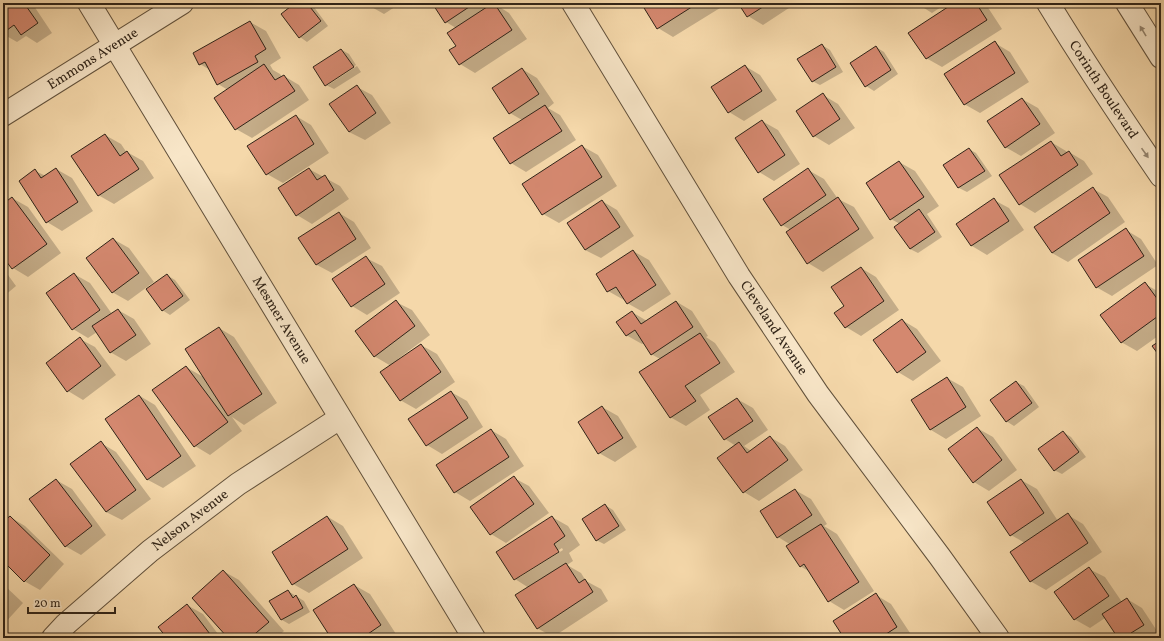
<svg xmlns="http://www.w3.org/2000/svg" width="1164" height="641" font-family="Vollkorn,serif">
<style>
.shadow{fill:#0003;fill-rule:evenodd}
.building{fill:#d4886f;stroke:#302418}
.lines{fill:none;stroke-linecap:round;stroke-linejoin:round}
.minor-casing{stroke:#61513c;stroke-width:24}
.minor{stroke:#f8e6c8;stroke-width:22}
.oneway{fill:#948570}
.labels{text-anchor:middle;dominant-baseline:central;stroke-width:3.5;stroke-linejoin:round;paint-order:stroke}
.street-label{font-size:14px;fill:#302418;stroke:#f8e6c8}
</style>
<rect width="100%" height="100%" fill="#f5d8aa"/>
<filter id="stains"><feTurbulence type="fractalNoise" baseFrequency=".005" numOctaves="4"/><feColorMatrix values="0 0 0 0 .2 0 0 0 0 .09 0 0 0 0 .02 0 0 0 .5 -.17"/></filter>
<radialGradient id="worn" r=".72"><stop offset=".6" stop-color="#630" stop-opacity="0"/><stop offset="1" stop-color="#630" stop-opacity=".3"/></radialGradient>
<path class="shadow" d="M 3,3 L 32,3 L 52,33 L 37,43 L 26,36 L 17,42 L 3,34 Z
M 296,3 L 311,3 L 328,26 L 307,42 L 300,37 Z
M 367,3 L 401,3 L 384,14 L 368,5 Z
M 433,3 L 504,3 L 498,6 L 509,13 L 527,39 L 475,73 L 460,64 L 456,28 L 446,22 Z
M 642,3 L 716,3 L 720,8 L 673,37 L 658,28 Z
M 739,3 L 790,3 L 792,6 L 763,25 L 748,16 Z
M 815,3 L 832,3 L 823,8 Z
M 916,3 L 947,3 L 932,13 Z
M 956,3 L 985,3 L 1002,29 L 942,67 L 926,58 Z
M 250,22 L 266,31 L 281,58 L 270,65 L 273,70 L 280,74 L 282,77 L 284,76 L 299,85 L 309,100 L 252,138 L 236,129 L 228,90 L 218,84 L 210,70 L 200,64 Z
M 995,43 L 1010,52 L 1029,82 L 980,113 L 964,104 Z
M 822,45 L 830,50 L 843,72 L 820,85 L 812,81 Z
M 876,47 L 884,52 L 898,74 L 874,91 L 866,86 Z
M 342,50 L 349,54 L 356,65 L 328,83 L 328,85 L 357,66 L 361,72 L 334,89 L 326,85 Z
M 745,66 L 760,75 L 777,100 L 744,121 L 729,112 Z
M 522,69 L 537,78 L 554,103 L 548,108 L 560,115 L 576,140 L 526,172 L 511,163 L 522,120 L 510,113 Z
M 357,87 L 372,95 L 391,123 L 365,140 L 349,132 Z
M 823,95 L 838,104 L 855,128 L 829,145 L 814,136 Z
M 1022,99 L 1038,108 L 1055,133 L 1021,156 L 1005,147 Z
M 296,116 L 311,125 L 329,153 L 283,183 L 267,174 L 249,146 Z
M 762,121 L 778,130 L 800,164 L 774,181 L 759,172 Z
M 105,135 L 121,144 L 127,153 L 127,152 L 143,161 L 154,178 L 114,204 L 98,195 Z
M 1051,142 L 1066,151 L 1068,153 L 1069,152 L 1084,161 L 1093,174 L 1035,213 L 1020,204 Z
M 582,146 L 598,155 L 617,186 L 559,223 L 543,214 Z
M 969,149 L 976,153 L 992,176 L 967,192 L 959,188 L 944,165 Z
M 899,162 L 915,171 L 939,206 L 927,214 L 942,237 L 918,253 L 910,249 L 900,224 L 891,219 Z
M 56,169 L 72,178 L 93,211 L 62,231 L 47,222 L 35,171 L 46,176 Z
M 309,169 L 340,186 L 349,199 L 312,224 L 297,215 Z
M 808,170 L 824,179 L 838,199 L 854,207 L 874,238 L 823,272 L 808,263 L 791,230 L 782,225 Z
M 1093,189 L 1108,197 L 1125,222 L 1068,262 L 1052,253 Z
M 12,198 L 28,207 L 61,253 L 28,277 L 13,268 L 3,255 L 3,205 Z
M 994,200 L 1009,208 L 1024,230 L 987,255 L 972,246 L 957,224 Z
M 602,201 L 617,210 L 634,236 L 601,258 L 585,250 Z
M 339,213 L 354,222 L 371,248 L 332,273 L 317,265 Z
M 1126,230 L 1141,239 L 1158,265 L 1112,296 L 1096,287 Z
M 113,239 L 129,248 L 154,282 L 128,301 L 112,292 Z
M 633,251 L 649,260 L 671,294 L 643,312 L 627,303 L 625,299 L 624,300 L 608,291 Z
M 366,258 L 382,266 L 400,293 L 367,315 L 352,306 Z
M 3,268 L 16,286 L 3,297 Z
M 861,268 L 876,277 L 899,310 L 861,336 L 846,327 L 846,306 Z
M 74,274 L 90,283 L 112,314 L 118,310 L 134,319 L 151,344 L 126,361 L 110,352 L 97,332 L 88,338 L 73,329 Z
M 167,275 L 175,280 L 190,300 L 170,315 L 162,310 Z
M 1145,284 L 1161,293 L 1161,334 L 1137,351 L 1121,342 Z
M 396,302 L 412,310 L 430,335 L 398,359 L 399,360 L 421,345 L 437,354 L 455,382 L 416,409 L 400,400 L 391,366 L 374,356 Z
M 677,302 L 692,311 L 708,336 L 706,337 L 715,343 L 735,372 L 700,395 L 710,410 L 686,426 L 670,417 L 660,359 L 651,354 L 644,343 L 642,344 L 626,335 L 632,312 L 647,321 Z
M 902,320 L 917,329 L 941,361 L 913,381 L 898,372 Z
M 219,328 L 234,337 L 277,403 L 244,425 L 232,417 L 242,431 L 210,455 L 195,446 L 186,367 L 205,378 Z
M 80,339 L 95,347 L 116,375 L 83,400 L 68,391 Z
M 947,378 L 963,387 L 981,416 L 946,439 L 931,430 L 912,400 Z
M 1016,382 L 1024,386 L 1039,407 L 1014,426 L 1006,421 Z
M 451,392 L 467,401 L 483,427 L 442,454 L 427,445 Z
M 140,396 L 155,405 L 196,466 L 163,488 L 148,480 Z
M 737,399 L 753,408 L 768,430 L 744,446 L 751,451 L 770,437 L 785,446 L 803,470 L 759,501 L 744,492 L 736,446 L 725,439 Z
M 602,407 L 618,416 L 637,447 L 615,462 L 599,453 Z
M 977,428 L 993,437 L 1017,470 L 989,491 L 974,482 Z
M 491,430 L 506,439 L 524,466 L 470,501 L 455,492 Z
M 1063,432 L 1071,437 L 1086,457 L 1062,474 L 1054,470 Z
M 101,443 L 116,452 L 151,499 L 122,520 L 106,512 Z
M 514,478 L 529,486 L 549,513 L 506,543 L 491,534 Z
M 56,480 L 72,489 L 106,535 L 81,555 L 65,546 Z
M 1021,480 L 1037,489 L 1058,521 L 1068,515 L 1083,524 L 1102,552 L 1046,590 L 1030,581 L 1025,543 L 1011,535 Z
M 795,490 L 811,499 L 827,524 L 824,526 L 837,534 L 874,591 L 844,610 L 829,601 L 810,572 L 800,566 L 791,545 L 778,537 Z
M 605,505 L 613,510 L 626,530 L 604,544 L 596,540 Z
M 10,517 L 25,526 L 64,564 L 40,590 L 24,581 L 3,560 L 3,524 Z
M 328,517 L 343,526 L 363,558 L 309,593 L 293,584 Z
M 552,517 L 568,526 L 580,545 L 569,553 L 573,561 L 567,565 L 581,573 L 586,581 L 601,589 L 608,601 L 553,637 L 537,628 L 529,588 L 515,579 ZM 562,548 L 563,550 L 520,577 L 520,575 Z
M 1089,569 L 1105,577 L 1122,602 L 1127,599 L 1142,608 L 1159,634 L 1153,638 L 1119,638 L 1105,618 L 1090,628 L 1074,619 Z
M 223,571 L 239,580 L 284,631 L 276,638 L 230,638 Z
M 3,584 L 23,603 L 3,625 Z
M 354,585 L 370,594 L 396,634 L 390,638 L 332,638 Z
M 288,591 L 304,601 L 310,612 L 289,624 L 282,620 L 271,601 Z
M 876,595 L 891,604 L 912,636 L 909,638 L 845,638 Z
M 187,605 L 203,614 L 221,638 L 169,638 Z"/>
<path class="building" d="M 3,3 L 24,3 L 38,23 L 21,35 L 14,25 L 3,33 Z
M 295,3 L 307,3 L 321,21 L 299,38 L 281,14 Z
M 432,3 L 475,3 L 445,23 Z
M 493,3 L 494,3 L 512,30 L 459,65 L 449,50 L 456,46 L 447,33 Z
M 641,3 L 698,3 L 657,29 Z
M 738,3 L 769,3 L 747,17 Z
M 954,3 L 976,3 L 987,20 L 926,59 L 908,33 Z
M 250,21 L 266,49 L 255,56 L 258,62 L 217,85 L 205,62 L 199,65 L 193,53 Z
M 995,41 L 1015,73 L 964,105 L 944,74 Z
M 822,44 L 836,67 L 812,82 L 797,59 Z
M 876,46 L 891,70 L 865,87 L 850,63 Z
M 341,49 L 354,67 L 325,86 L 313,67 Z
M 264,64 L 275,80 L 284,75 L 295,91 L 235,130 L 214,98 Z
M 745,65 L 762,91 L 728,113 L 711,87 Z
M 522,68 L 539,94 L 509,114 L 492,88 Z
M 357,85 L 376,113 L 349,132 L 329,104 Z
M 823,93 L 840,119 L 813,137 L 796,111 Z
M 1022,98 L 1040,124 L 1005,148 L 987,121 Z
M 545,105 L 562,131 L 510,164 L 493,138 Z
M 296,115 L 314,144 L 266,175 L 247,146 Z
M 762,120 L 785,155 L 758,173 L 735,138 Z
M 105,134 L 120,156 L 127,151 L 139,169 L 98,196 L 71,156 Z
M 1051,141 L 1061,156 L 1069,151 L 1078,165 L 1019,205 L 999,175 Z
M 582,145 L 602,177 L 542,215 L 522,184 Z
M 969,148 L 985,171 L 958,188 L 943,165 Z
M 899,161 L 924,197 L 890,220 L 866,183 Z
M 56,168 L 78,202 L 46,223 L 19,181 L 35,169 L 41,178 Z
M 309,168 L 317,180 L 325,175 L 334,190 L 296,216 L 278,188 Z
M 808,168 L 826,195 L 781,226 L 763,199 Z
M 1093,187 L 1110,213 L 1052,253 L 1034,227 Z
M 12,197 L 47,244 L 12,269 L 3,257 L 3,204 Z
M 838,197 L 859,229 L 807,264 L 786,232 Z
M 994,198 L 1009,221 L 971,246 L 956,224 Z
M 602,200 L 620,227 L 585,250 L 567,223 Z
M 919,209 L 935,232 L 910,249 L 894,227 Z
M 339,212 L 356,239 L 316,265 L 298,238 Z
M 1126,228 L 1144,256 L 1096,288 L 1078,260 Z
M 113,238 L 139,273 L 112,293 L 86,258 Z
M 633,250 L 656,285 L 627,304 L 616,287 L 607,292 L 596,274 Z
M 366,256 L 385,284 L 351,307 L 332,279 Z
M 861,267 L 884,301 L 845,328 L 834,313 L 844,306 L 831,287 Z
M 74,273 L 100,310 L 72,330 L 46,293 Z
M 167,274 L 183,296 L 162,311 L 146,289 Z
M 1145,282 L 1161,304 L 1161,314 L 1121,343 L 1100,315 Z
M 396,300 L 415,326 L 374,357 L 355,331 Z
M 676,301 L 693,327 L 651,355 L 635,330 L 626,336 L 616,322 L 632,311 L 641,324 Z
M 118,309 L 136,335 L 110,353 L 92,326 Z
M 902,319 L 926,352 L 897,373 L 873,340 Z
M 219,327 L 262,394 L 228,416 L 185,349 Z
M 700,333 L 720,363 L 685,386 L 696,401 L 670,418 L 639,372 Z
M 80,337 L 101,366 L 67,392 L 46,363 Z
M 1161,340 L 1161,358 L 1152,346 Z
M 421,344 L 441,372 L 400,401 L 380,372 Z
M 186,366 L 228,422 L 194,447 L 152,390 Z
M 947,377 L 966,407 L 930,430 L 911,400 Z
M 1016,381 L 1032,403 L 1006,422 L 990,400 Z
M 451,391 L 468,418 L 426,446 L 408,419 Z
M 139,395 L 181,456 L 147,480 L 105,419 Z
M 737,398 L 753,421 L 724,440 L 708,417 Z
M 602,406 L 623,438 L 598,454 L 578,422 Z
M 977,427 L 1002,460 L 973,483 L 948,449 Z
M 491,429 L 509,457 L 454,493 L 436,465 Z
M 1063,431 L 1079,452 L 1054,471 L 1038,449 Z
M 770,436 L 788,460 L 743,493 L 717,458 L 739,442 L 747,453 Z
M 101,441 L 136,490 L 106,512 L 70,464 Z
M 514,476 L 534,504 L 490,535 L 470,507 Z
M 56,479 L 92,526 L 65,547 L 29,499 Z
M 1021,479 L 1044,513 L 1010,536 L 987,502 Z
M 795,489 L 812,515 L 777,538 L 760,511 Z
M 605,504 L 619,526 L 596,541 L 582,519 Z
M 1068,513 L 1088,543 L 1030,582 L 1010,552 Z
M 10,516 L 50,555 L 24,582 L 3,561 L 3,522 Z
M 327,516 L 348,549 L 292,585 L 272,552 Z
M 552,516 L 565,536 L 554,544 L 559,552 L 514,580 L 496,552 Z
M 821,524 L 859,582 L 828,602 L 804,564 L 800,567 L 786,546 Z
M 566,563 L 579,583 L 585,579 L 593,592 L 537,629 L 515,595 Z
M 1089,567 L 1109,596 L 1074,620 L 1054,592 Z
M 223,570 L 269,622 L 250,638 L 245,638 L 244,637 L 243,638 L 228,638 L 192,598 Z
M 354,584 L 381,625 L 365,636 L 366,638 L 331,638 L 313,610 Z
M 288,590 L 293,598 L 296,595 L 303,608 L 281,620 L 269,601 Z
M 876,593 L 897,627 L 880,638 L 844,638 L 833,621 Z
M 1127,598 L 1144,625 L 1131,633 L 1134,638 L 1118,638 L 1102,614 Z
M 187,604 L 213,638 L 167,638 L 158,627 Z"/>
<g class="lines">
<g class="minor-casing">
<g id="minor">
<path id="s1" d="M 89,3 L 474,638"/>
<path id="s2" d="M 573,3 L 739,276 L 818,394 L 940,557 L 998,638"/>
<path id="s3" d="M 1048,3 C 1084,62 1122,119 1161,176"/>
<path d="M 1127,3 L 1161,57"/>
<path id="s4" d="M 3,115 L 182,3"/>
<path id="s5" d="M 53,638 L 66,624 L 150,551 L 238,484 L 340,418"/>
</g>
</g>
<use href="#minor" class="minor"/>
</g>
<defs><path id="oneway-solid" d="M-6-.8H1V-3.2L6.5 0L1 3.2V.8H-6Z"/></defs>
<g class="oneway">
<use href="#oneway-solid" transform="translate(1143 31) rotate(-121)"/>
<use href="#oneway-solid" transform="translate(1145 153) rotate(55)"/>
</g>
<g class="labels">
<g class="street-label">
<text stroke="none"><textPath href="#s4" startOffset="106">Emmons Avenue</textPath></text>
<text stroke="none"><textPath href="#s3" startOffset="103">Corinth Boulevard</textPath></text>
<text stroke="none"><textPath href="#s1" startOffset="371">Mesmer Avenue</textPath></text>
<text stroke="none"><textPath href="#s2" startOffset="382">Cleveland Avenue</textPath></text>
<text stroke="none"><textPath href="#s5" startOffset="181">Nelson Avenue</textPath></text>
</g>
</g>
<rect width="1164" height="641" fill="none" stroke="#f5d8aa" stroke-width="16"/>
<rect x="4" y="4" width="1156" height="633" fill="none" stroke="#302418" stroke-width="2"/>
<rect x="8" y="8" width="1148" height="625" fill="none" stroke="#302418"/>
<path d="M28 607v6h87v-6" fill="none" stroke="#302418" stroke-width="2"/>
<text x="34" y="607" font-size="12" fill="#302418" stroke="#f8e6c8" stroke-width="3" paint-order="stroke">20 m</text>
<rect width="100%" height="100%" filter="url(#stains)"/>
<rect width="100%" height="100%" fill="url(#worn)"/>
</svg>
